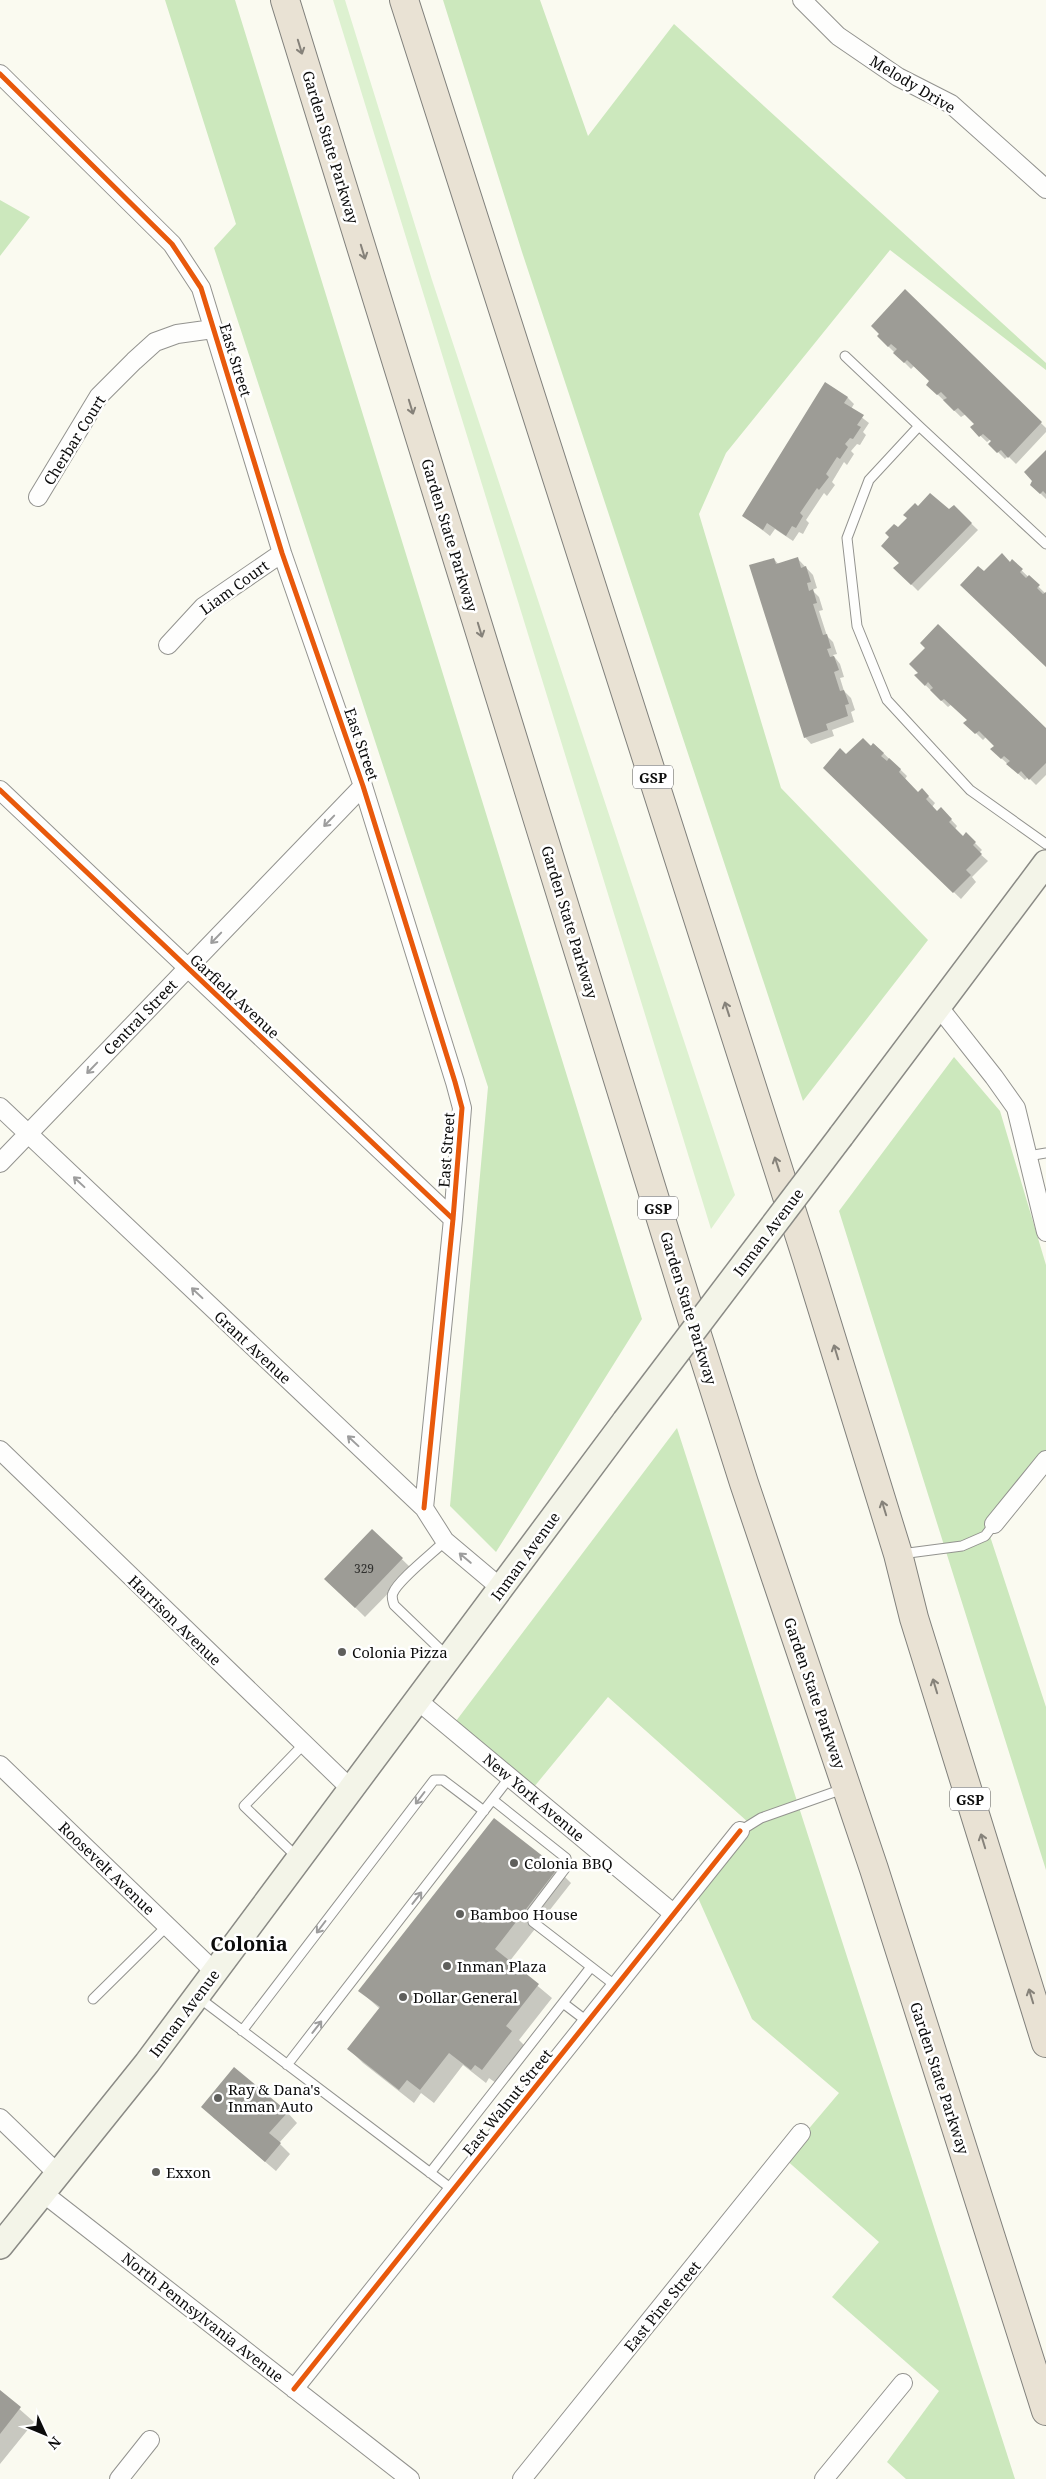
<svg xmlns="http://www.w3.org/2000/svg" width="1046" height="2479" font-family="'Noto Serif',serif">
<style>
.green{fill:#ddf1d0}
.forest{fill:#cce8bd}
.shadow{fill:#0003}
.building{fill:#9d9c96}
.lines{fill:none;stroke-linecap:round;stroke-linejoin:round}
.lane-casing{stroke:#93938f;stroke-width:11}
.street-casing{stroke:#93938f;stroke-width:20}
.secondary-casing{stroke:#8a8a85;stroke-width:28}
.highway-casing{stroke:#80807c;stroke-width:30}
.lane{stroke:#fefefd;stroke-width:9}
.street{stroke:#fefefd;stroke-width:18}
.secondary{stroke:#f3f4e8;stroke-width:25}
.highway{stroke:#e9e2d4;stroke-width:28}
.secondary-bridge-casing{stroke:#8a8a85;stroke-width:28;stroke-linecap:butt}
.secondary-bridge{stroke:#f3f4e8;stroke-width:25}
.cycleway-casing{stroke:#fff;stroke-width:8}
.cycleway{stroke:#e8590c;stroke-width:5}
.oneway{stroke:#86827a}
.oneway2{stroke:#9d9d9d}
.poi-dot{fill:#5f5f5c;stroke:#fff;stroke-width:2}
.labels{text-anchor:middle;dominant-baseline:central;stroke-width:5;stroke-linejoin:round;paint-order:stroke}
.number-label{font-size:12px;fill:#30302e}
.shield{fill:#fff;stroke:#555;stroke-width:1}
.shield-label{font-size:14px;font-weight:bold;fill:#0c0c0c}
.street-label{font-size:15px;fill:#0c0c0c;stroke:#fff}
.poi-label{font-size:15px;fill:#0c0c0c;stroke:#fff;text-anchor:start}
.district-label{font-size:20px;font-weight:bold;fill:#0c0c0c;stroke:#fff}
</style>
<rect width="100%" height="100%" fill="#fafaf0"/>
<path class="green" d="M 333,0 L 345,0 L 432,280 L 735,1195 L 711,1229 Z"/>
<path class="forest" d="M 165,0 L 235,0 L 642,1319 L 496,1552 L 450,1506 L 488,1087 L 214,248 L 236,224 Z
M 443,0 L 540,0 L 588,136 L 674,24 L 1046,363 L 1046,370 L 890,250 L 726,453 L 699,514 L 781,788 L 928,940 L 803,1101 L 522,252 Z
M 0,200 L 30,217 L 0,256 Z
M 954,1057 L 1000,1111 L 1046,1265 L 1046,1455 L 987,1527 L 1046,1707 L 1046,1870 L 839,1211 Z
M 677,1428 L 1015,2479 L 906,2479 L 887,2462 L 939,2391 L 832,2297 L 879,2242 L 784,2158 L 839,2093 L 752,2019 L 695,1891 L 749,1823 L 608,1697 L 529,1793 L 450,1729 Z"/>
<path class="shadow" d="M 905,291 L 1046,428 L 1046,432 L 1016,464 L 1008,456 L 1005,459 L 990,444 L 994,437 L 987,442 L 971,427 L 975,424 L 966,414 L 961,417 L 934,391 L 931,381 L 914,366 L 911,369 L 878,336 Z
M 826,384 L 848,398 L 854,404 L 851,409 L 869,423 L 863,432 L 866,435 L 860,445 L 857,444 L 851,451 L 854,454 L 847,465 L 844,462 L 832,482 L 835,485 L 827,496 L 824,493 L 806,520 L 809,523 L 803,534 L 799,532 L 793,541 L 775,529 L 770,536 L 744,516 Z
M 1046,452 L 1046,499 L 1031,484 Z
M 953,506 L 978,530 L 918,591 L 895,568 L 900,563 L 898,529 L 918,508 L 949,511 Z
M 774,559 L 779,565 L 798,559 L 813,575 L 817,588 L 812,590 L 819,597 L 823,610 L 819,611 L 827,636 L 833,642 L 837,654 L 833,655 L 840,664 L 844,677 L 840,678 L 844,691 L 851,698 L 855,710 L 851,712 L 854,722 L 832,730 L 834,736 L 811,744 L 805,737 Z
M 1012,561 L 1046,594 L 1046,666 L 984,573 Z
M 916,676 L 1046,730 L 1046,775 L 1036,785 L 1028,777 L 1025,780 L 999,756 L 995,746 L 986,737 L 983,740 L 972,729 L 968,720 L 952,704 L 948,707 Z
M 874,744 L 907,776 L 905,779 L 918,794 L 922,790 L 935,803 L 932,807 L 937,813 L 941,809 L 957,826 L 955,829 L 963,838 L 966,834 L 982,850 L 979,853 L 988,861 L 972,877 L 976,882 L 961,899 L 824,768 Z
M 373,1531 L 412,1569 L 365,1617 L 326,1579 Z
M 494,1820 L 557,1869 L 571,1883 L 509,1962 L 552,1998 L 519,2040 L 525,2046 L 496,2083 L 489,2078 L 486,2083 L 463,2065 L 434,2103 L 421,2093 L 414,2103 L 363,2063 L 349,2049 L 380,2009 L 360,1991 Z
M 287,2112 L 297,2123 L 279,2143 L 290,2154 L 276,2171 L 213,2117 Z
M 0,2392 L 34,2422 L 0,2464 Z"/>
<path class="building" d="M 905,289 L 1042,422 L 1008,458 L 1001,450 L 997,453 L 988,444 L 991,441 L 983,434 L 979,437 L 970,427 L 974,424 L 958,408 L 954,411 L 943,400 L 947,398 L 941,392 L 937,395 L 926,385 L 929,381 L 907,360 L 904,363 L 893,353 L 897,349 L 891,344 L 888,347 L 877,336 L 879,334 L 871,326 Z
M 825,382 L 848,397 L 844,403 L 864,415 L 857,425 L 861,427 L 853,439 L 850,438 L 845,444 L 848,447 L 840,459 L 837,457 L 826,474 L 829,477 L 819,490 L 817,488 L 800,513 L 803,516 L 796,528 L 792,526 L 786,536 L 767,523 L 763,530 L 742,516 Z
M 1046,450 L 1046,494 L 1043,491 L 1040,494 L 1030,485 L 1032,481 L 1024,472 Z
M 930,493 L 949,509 L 954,505 L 972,523 L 911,585 L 893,568 L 899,563 L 881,546 L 889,537 L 885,533 L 894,524 L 898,527 L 907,518 L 903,515 L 915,503 L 918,506 Z
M 1002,553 L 1010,562 L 1012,559 L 1023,569 L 1020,572 L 1026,578 L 1029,575 L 1040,585 L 1037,588 L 1043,594 L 1046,592 L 1046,667 L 960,585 L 978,566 L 984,571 Z
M 798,557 L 801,568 L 806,566 L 811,582 L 807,583 L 809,591 L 813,589 L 817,603 L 813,604 L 823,635 L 827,634 L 831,648 L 827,649 L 830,657 L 834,656 L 839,670 L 834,672 L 840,691 L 844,690 L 849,704 L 845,705 L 848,716 L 826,724 L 828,730 L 804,738 L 749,565 L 774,558 L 776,564 Z
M 938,624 L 1046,728 L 1046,763 L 1029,780 L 1021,771 L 1018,774 L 1006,764 L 1010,761 L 1004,756 L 1001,759 L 990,749 L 994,746 L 979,731 L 975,734 L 963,723 L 967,720 L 944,699 L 941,701 L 930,690 L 933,688 L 928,682 L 925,686 L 914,675 L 918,673 L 909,664 L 925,648 L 920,643 Z
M 863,738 L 871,746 L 873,743 L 884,753 L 881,756 L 887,761 L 889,758 L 901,769 L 899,772 L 918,792 L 922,788 L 929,796 L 926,799 L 937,811 L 941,807 L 952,819 L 949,822 L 963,836 L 966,832 L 976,842 L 973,845 L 982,854 L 966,870 L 971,875 L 953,893 L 823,768 L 840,748 L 846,754 Z
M 372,1529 L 403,1558 L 355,1608 L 324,1579 Z
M 494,1818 L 558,1868 L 495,1949 L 539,1984 L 506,2026 L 512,2031 L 482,2070 L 475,2065 L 471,2070 L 449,2053 L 420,2090 L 407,2080 L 399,2090 L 347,2049 L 380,2007 L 358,1991 Z
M 234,2067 L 288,2112 L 269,2133 L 281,2143 L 265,2162 L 201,2107 Z
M 0,2390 L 21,2407 L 0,2434 Z"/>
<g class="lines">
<g class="lane-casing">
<path id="lane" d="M 845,356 L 919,426
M 1046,544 L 919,426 L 869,480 L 847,538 L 857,626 L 887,700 L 970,790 L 1046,844
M 1028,1156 L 1046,1153
M 445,1541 C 434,1552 398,1580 393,1593 C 391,1597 393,1601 394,1605 L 447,1656
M 901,1554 L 962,1546 L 985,1536 L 994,1524
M 493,1800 L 566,1858 L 567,1866 L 532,1912 L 533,1922 L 616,1986
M 740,1831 L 761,1818 L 843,1789
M 297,1857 L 244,1806 L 304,1744
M 198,1997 L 453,2190
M 93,1999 L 167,1926
M 563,2003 L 588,2022
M 242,2031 L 434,1780 L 443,1780 L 484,1811
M 287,2065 L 510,1777
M 430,2173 L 591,1967"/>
</g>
<g class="street-casing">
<path id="street" d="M 802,0 L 838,36 L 898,77 L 951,104 L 1046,189
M 0,74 L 172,244 L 201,288 L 282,553 L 363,786 L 455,1082 L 462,1108 L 453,1219 L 424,1508
M 38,497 L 99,396 L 134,361 L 155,342 L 177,334 L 213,329
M 168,645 L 203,607 L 282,553
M 0,790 L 453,1219
M 938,1006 L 994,1077 L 1016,1108 L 1046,1232
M 0,1107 L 424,1508 L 445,1541 L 502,1589
M 0,1163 L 363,786
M 0,1450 L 351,1789
M 994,1524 L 1046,1460
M 417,1700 L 674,1914
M 0,1765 L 215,1972
M 0,2118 L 58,2174
M 43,2193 L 410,2479
M 294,2389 L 740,1831
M 119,2479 L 150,2440
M 522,2479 L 801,2133
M 824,2479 L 903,2383"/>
</g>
<g class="secondary-casing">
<path id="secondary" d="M 841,1136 L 1046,863
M 0,2246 L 147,2063 L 625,1421"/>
</g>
<g class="highway-casing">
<path id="highway" d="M 285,0 L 686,1300 L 744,1483 L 874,1869 L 1046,2411
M 404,0 L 807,1259 L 898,1554 L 914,1618 L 1046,2043"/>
</g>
<use href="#lane" class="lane"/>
<use href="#street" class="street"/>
<use href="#secondary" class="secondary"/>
<use href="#highway" class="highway"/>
<g class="secondary-bridge-casing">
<path id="secondary-bridge" d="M 625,1421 L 841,1136"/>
</g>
<use href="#secondary-bridge" class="secondary-bridge"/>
<g class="cycleway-casing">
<path id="cycleway" d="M 0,74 L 172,244 L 201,288 L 282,553 L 363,786 L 455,1082 L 462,1108 L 453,1219 L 424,1508
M 0,790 L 453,1219
M 294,2389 L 740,1831"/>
</g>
<use href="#cycleway" class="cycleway"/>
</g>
<defs><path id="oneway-shaft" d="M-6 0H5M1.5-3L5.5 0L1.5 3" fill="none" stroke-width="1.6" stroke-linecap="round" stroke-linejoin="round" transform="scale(1.25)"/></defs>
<g class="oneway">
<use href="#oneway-shaft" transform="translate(300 47) rotate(73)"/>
<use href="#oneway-shaft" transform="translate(363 252) rotate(73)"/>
<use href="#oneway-shaft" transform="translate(411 407) rotate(73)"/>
<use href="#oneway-shaft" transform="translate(480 630) rotate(73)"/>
<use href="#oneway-shaft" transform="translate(727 1009) rotate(-108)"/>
<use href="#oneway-shaft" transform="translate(777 1164) rotate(-108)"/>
<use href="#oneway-shaft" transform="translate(836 1352) rotate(-107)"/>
<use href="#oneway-shaft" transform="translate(884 1508) rotate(-107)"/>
<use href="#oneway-shaft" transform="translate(935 1686) rotate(-107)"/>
<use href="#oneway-shaft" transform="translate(983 1841) rotate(-107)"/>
<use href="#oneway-shaft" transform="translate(1031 1996) rotate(-107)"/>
</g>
<g class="oneway2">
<use href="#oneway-shaft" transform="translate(329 821) rotate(134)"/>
<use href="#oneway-shaft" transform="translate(216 938) rotate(134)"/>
<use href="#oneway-shaft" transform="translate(92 1068) rotate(134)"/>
<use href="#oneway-shaft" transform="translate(79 1182) rotate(-137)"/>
<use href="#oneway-shaft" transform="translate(197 1293) rotate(-137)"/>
<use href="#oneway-shaft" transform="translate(353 1441) rotate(-137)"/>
<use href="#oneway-shaft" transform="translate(465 1558) rotate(-140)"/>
<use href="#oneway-shaft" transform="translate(420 1798) rotate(127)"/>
<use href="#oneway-shaft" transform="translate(417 1898) rotate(-52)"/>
<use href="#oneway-shaft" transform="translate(321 1927) rotate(127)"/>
<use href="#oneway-shaft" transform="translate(317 2027) rotate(-52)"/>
</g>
<g class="poi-dot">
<circle cx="342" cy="1652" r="5"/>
<circle cx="514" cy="1863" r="5"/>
<circle cx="460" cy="1914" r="5"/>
<circle cx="447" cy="1966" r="5"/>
<circle cx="403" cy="1997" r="5"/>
<circle cx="218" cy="2098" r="5"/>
<circle cx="156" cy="2172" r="5"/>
</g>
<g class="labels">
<g class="number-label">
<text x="364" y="1568">329</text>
</g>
<g class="shield">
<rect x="633" y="765.5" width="40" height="23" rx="4"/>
<rect x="638" y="1196.5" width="40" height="23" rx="4"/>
<rect x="950" y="1787.5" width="40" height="23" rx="4"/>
</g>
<g class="shield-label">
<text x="653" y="777">GSP</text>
<text x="658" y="1208">GSP</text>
<text x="970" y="1799">GSP</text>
</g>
<g class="street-label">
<text transform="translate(913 84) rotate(31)">Melody Drive</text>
<text transform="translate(331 147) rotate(73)">Garden State Parkway</text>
<text transform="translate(236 360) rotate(73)">East Street</text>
<text transform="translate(74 440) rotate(-58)">Cherbar Court</text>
<text transform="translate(450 535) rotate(73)">Garden State Parkway</text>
<text transform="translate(234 587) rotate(-36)">Liam Court</text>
<text transform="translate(362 744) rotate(71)">East Street</text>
<text transform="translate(570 922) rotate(73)">Garden State Parkway</text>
<text transform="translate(235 996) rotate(43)">Garfield Avenue</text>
<text transform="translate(140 1017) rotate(-46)">Central Street</text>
<text transform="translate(446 1150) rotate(-86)">East Street</text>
<text transform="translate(768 1232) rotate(-53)">Inman Avenue</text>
<text transform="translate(689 1308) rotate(73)">Garden State Parkway</text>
<text transform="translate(253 1347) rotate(43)">Grant Avenue</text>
<text transform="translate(525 1556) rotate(-54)">Inman Avenue</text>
<text transform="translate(175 1620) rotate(44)">Harrison Avenue</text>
<text transform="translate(815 1693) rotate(71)">Garden State Parkway</text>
<text transform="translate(534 1797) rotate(40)">New York Avenue</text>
<text transform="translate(107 1868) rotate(44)">Roosevelt Avenue</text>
<text transform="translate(184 2013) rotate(-53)">Inman Avenue</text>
<text transform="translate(940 2078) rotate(72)">Garden State Parkway</text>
<text transform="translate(507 2102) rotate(-51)">East Walnut Street</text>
<text transform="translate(662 2306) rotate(-51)">East Pine Street</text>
<text transform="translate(203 2317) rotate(38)">North Pennsylvania Avenue</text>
</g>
<g class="poi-label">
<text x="352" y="1652">Colonia Pizza</text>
<text x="524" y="1863">Colonia BBQ</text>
<text x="470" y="1914">Bamboo House</text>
<text x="457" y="1966">Inman Plaza</text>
<text x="413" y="1997">Dollar General</text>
<text x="228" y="2089">Ray &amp; Dana's<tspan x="228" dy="17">Inman Auto</tspan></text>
<text x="166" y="2172">Exxon</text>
</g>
<g class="district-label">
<text x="249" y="1943">Colonia</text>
</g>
</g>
<g transform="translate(45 2434) rotate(134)" stroke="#ffffff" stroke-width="4" paint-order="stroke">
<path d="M0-4L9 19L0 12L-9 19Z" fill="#0c0c0c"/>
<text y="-8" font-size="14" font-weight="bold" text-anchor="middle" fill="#0c0c0c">N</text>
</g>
</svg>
